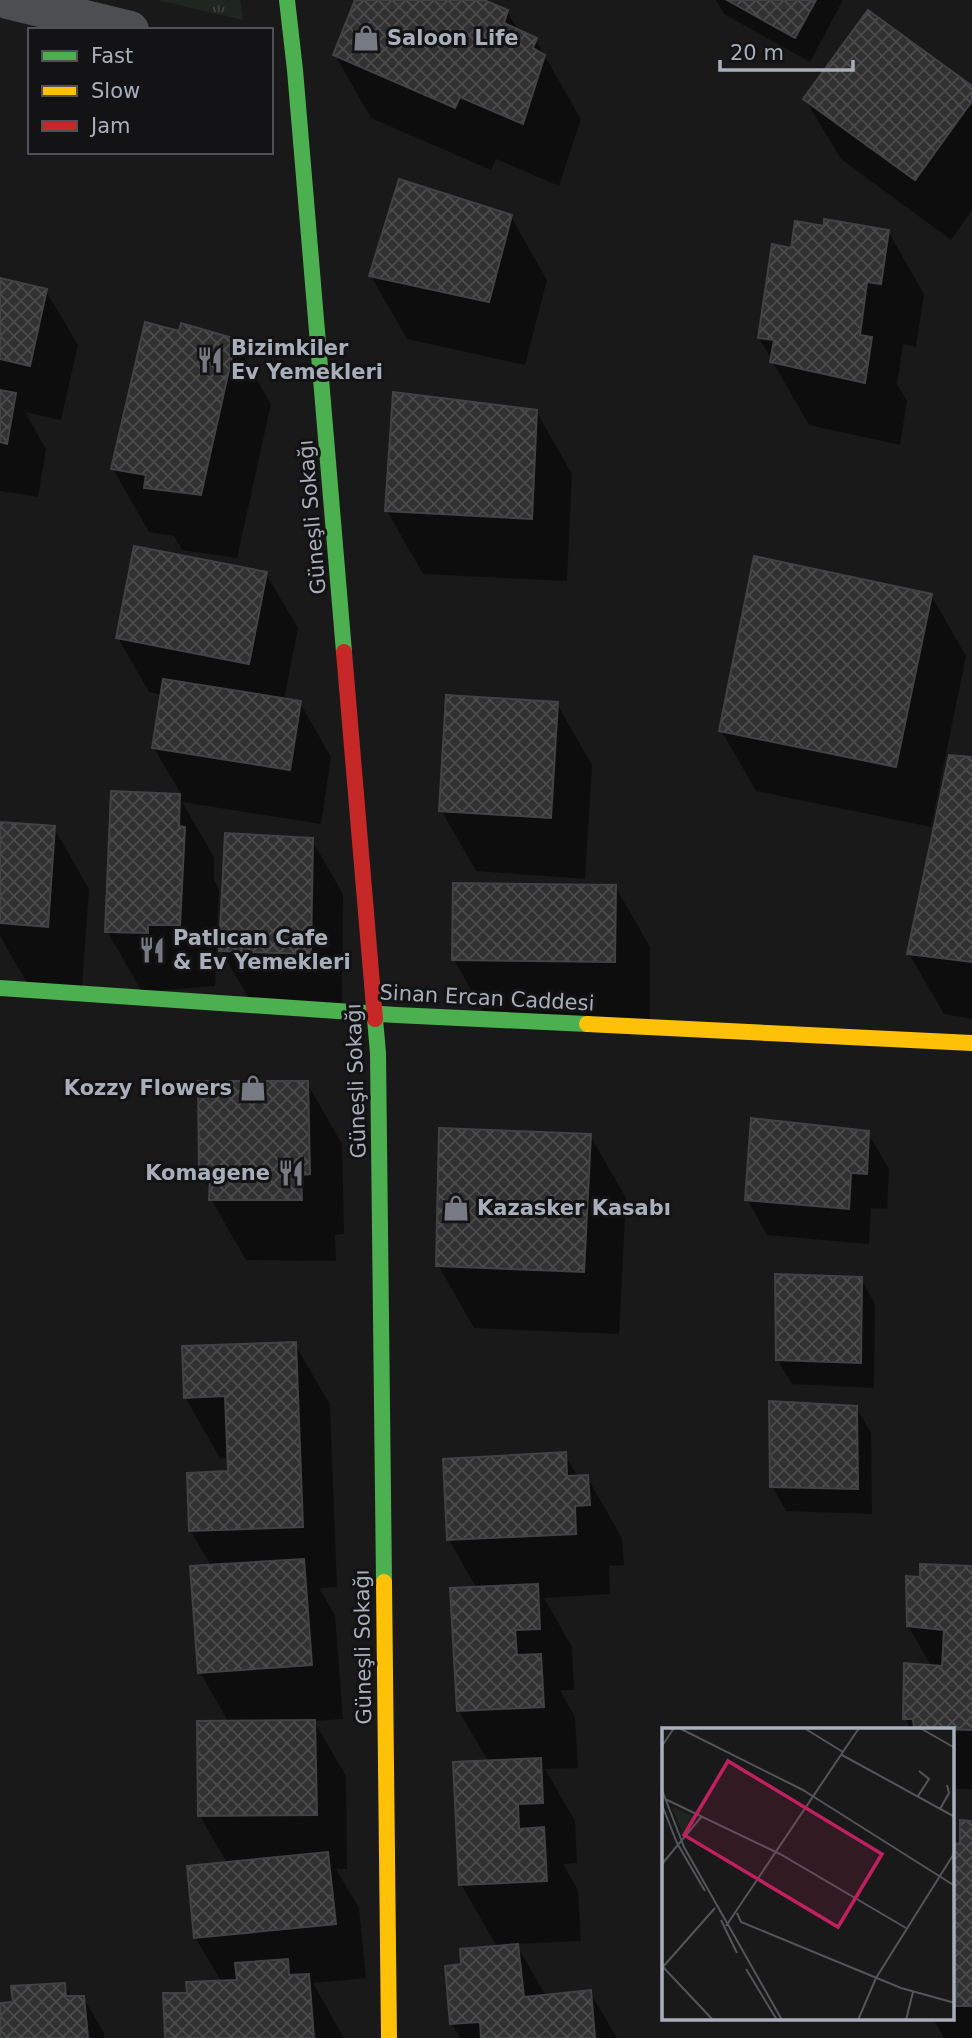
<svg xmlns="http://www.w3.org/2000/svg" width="972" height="2038" font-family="'DejaVu Sans',sans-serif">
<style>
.park{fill:url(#park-tufts)}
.shadow{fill:#0007}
.building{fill:url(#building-cross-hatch);stroke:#414245;stroke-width:2}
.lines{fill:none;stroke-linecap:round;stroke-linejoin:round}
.street{stroke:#4c4e52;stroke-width:38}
.fast{stroke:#4caf50;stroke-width:16}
.slow{stroke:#ffc107;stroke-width:16}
.jam{stroke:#c62828;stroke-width:16}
.labels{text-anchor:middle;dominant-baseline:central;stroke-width:6;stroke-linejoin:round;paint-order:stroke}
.poi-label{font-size:21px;font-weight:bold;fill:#a9afba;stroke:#131315;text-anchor:start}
.street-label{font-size:21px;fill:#a9afba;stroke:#131315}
.inset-road{fill:none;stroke:#535559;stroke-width:2}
.view{fill:#c12060;fill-opacity:0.15;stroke:#c12060;stroke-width:3.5}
.inset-edge{fill:none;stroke:#a9afba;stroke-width:3.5}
</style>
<defs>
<pattern id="park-tufts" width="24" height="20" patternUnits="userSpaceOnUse" patternTransform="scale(1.75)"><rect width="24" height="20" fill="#1e261f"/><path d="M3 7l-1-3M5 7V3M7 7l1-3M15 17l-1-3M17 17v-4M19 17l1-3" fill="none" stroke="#3c433d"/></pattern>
<pattern id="building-cross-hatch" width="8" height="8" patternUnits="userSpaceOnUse" patternTransform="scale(1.75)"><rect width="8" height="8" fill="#313131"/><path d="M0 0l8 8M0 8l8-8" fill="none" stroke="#4c4c4d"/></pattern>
</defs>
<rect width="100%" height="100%" fill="#191919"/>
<path class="park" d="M 157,0 L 240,0 L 243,20 Z"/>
<path class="shadow" d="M 357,0 L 479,0 L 507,11 L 518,31 L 535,39 L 581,119 L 559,186 L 496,159 L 491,170 L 371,118 L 335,55 Z
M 716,0 L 843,0 L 810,62 L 724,14 Z
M 972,88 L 972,210 L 951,240 L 841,159 L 805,99 Z
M 511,217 L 547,280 L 525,365 L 407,339 L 371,276 Z
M 825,228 L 888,231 L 924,294 L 916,347 L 903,344 L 897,384 L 907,401 L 900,445 L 809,425 L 759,338 L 793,250 Z
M 0,280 L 46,291 L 78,345 L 61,420 L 25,412 L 46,449 L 38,497 L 0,491 Z
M 235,341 L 271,404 L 237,558 L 182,550 L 174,536 L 149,532 L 113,469 Z
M 536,411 L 572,474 L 567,581 L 423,574 L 387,511 Z
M 266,574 L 298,628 L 284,700 L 300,703 L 331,757 L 321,824 L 182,802 L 214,857 L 214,880 L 219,889 L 215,986 L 142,992 L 107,931 L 112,793 L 182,796 L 154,748 L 162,695 L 149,692 L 118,638 Z
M 931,595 L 966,656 L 931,827 L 756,791 L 721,730 Z
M 557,704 L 592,765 L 585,879 L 476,871 L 441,810 Z
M 950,756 L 972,757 L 972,1019 L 944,1014 L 909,954 Z
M 0,824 L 54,828 L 89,889 L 82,987 L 27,983 L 0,936 Z
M 312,840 L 343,894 L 342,1008 L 253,1005 L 221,951 Z
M 615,886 L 650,947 L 650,1022 L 489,1021 L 454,960 Z
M 307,1083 L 342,1144 L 344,1234 L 335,1235 L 336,1261 L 246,1260 L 211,1199 L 211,1191 L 201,1174 Z
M 868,1133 L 889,1169 L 887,1209 L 871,1208 L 869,1244 L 767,1235 L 747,1199 Z
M 590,1135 L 626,1198 L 619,1334 L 474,1328 L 438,1265 Z
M 861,1279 L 875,1304 L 874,1388 L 792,1384 L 777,1359 Z
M 295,1344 L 330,1405 L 337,1587 L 319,1588 L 335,1615 L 343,1719 L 314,1721 L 346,1776 L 347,1869 L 336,1869 L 359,1908 L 366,1978 L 313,1983 L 344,2038 L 167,2038 L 188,1994 L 222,1983 L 195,1937 L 227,1863 L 200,1816 L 229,1723 L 200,1672 L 212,1567 L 190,1530 L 230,1473 L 230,1458 L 220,1458 L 185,1397 Z
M 856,1407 L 871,1433 L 872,1514 L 786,1511 L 772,1486 Z
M 565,1454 L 578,1478 L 587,1477 L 622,1538 L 624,1565 L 609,1566 L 610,1594 L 544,1598 L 572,1647 L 574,1690 L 560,1690 L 575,1717 L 578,1768 L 545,1769 L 575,1821 L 577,1863 L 563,1864 L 578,1890 L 581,1941 L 516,1944 L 546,1996 L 590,1992 L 617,2038 L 460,2038 L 452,2024 L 463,1966 L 497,1947 L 461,1884 L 489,1762 L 458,1710 L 477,1589 L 449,1540 Z
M 972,1568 L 972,1789 L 953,1789 L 953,1730 L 911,1730 L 905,1718 L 932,1667 L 908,1626 L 922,1578 Z
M 972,1822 L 972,2038 L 944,2038 L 933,2019 L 953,2019 L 953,1845 L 962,1846 Z
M 64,1984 L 71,1997 L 83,1997 L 104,2033 L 104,2038 L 0,2038 L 0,2004 L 15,2004 Z"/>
<path class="building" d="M 355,0 L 484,0 L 508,10 L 504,23 L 537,38 L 533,48 L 545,55 L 523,124 L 460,97 L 455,108 L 333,55 Z
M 727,0 L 816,0 L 795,38 Z
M 868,10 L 972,86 L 972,101 L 915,180 L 803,99 Z
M 399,179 L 512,215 L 489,302 L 369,276 Z
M 824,219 L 889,230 L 881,284 L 867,282 L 860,335 L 872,337 L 865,383 L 770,362 L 774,340 L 758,338 L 772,244 L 791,248 L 795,221 L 824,226 Z
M 0,278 L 47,289 L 30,366 L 0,359 Z
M 145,322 L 179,331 L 181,323 L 236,339 L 201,495 L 144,488 L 146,475 L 111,469 Z
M 0,390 L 16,393 L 7,444 L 0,442 Z
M 393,392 L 537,410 L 532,519 L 385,511 Z
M 134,546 L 267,572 L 249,664 L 116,638 Z
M 754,556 L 932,594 L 896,767 L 719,731 Z
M 163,679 L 301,701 L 290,770 L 152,748 Z
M 446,695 L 558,702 L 551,818 L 439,811 Z
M 949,755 L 972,757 L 972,962 L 907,954 Z
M 111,791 L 180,794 L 179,826 L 185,827 L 180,925 L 148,925 L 148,933 L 105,932 Z
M 0,822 L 55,826 L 48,927 L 0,923 Z
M 225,833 L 313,838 L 311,954 L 219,951 Z
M 453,883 L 616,885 L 615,962 L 452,960 Z
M 198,1081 L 308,1081 L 310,1174 L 301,1175 L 302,1200 L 209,1200 L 210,1175 L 199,1174 Z
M 751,1118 L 869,1131 L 867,1174 L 851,1173 L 849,1209 L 745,1200 Z
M 439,1128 L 591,1134 L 584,1272 L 436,1266 Z
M 775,1274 L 862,1277 L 861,1363 L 776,1360 Z
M 296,1342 L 303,1527 L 189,1531 L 187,1473 L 228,1471 L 225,1396 L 184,1398 L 182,1346 Z
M 769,1401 L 857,1406 L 858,1489 L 770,1487 Z
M 566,1452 L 567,1476 L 588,1475 L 590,1505 L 575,1506 L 576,1534 L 447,1540 L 443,1459 Z
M 304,1559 L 312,1665 L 198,1673 L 190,1566 Z
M 920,1564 L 972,1566 L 972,1730 L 914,1728 L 913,1719 L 903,1719 L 904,1663 L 942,1666 L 944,1630 L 907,1626 L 906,1576 L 920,1577 Z
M 538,1584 L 540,1629 L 515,1630 L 517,1655 L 541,1654 L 544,1707 L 457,1711 L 450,1588 Z
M 315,1720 L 317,1815 L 198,1816 L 197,1721 Z
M 541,1758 L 543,1803 L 518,1804 L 519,1829 L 544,1827 L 547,1881 L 459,1885 L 453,1762 Z
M 960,1820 L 972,1821 L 972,2006 L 955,2006 L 957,1982 L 953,1982 L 953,1843 L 960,1844 Z
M 328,1852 L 336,1924 L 194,1938 L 187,1866 Z
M 518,1944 L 524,1997 L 591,1990 L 595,2038 L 481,2038 L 480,2022 L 450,2024 L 445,1966 L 461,1964 L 460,1949 Z
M 288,1959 L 289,1975 L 309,1974 L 314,2038 L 165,2038 L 163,1993 L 187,1993 L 186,1982 L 237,1980 L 235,1963 Z
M 65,1983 L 66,1996 L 84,1996 L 88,2038 L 0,2038 L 0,2003 L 13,2002 L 11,1986 Z"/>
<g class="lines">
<path class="street" d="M 8,0 L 130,30"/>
<path class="fast" d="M 287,0 L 295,70 L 344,652
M 0,988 L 396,1015 L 587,1024
M 375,1019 L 378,1053 L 384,1582"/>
<path class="slow" d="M 587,1024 L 972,1043
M 384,1582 L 389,2038"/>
<path class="jam" d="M 344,652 L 375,1019"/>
</g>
<defs>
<g id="shop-bare" transform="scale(2.1)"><path d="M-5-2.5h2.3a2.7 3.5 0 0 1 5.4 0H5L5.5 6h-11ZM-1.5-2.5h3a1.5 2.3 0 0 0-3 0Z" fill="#777a82" stroke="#131315" stroke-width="2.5" paint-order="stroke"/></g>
<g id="restaurant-bare" transform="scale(2.1)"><path d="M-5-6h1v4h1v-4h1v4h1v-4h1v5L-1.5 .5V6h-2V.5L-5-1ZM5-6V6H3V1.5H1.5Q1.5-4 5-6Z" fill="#777a82" stroke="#131315" stroke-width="2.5" paint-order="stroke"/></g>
</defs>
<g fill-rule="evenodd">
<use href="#shop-bare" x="366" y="38"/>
<use href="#restaurant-bare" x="210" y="360"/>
<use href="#restaurant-bare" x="152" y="950"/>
<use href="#shop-bare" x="253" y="1088"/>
<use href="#restaurant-bare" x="291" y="1173"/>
<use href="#shop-bare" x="456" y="1208"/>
</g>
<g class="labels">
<g class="poi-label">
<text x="387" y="38">Saloon Life</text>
<text x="231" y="348">Bizimkiler<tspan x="231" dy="24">Ev Yemekleri</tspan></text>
<text x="173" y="938">Patlıcan Cafe<tspan x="173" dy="24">&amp; Ev Yemekleri</tspan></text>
<text x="232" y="1088" text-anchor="end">Kozzy Flowers</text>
<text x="270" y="1173" text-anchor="end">Komagene</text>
<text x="477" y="1208">Kazasker Kasabı</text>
</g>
<g class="street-label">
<text transform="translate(312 517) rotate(-95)">Güneşli Sokağı</text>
<text transform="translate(487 998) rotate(3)">Sinan Ercan Caddesi</text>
<text transform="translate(356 1081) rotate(-92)">Güneşli Sokağı</text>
<text transform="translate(363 1647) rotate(-91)">Güneşli Sokağı</text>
</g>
</g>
<g transform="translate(662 1728)">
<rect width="292" height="292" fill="#191919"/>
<path d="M 10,79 L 34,89 L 20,104 Z" fill="#1e261f"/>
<path class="inset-road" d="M 17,0 L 143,63M 142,0 L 181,24M 258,0 L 293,20M 0,18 L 12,0M 180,27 L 293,89M 0,62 L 22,119 L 120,292M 141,62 L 293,158M 256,68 L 267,51 L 257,43M 3,71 L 118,126 L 244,200M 0,77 L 15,115 L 43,163M 278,81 L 287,65 L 285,57M 0,136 L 40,88M 75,185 L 79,194 L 239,260 L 293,275M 59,192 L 75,225M 64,198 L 197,0M 1,239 L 51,292M 0,240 L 53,180M 84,241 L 115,292M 196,292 L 214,250 L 293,124M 244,292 L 251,264"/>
<path class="view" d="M 66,33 L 220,126 L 176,199 L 22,107 Z"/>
<rect width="292" height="292" class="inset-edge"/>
</g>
<rect x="28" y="28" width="245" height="126" fill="#131315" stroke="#4f5157" stroke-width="2"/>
<rect x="42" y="51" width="35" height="10" fill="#4caf50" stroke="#4f5157" stroke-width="2"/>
<text x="91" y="63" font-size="21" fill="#a9afba">Fast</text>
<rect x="42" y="86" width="35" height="10" fill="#ffc107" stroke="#4f5157" stroke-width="2"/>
<text x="91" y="98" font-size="21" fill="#a9afba">Slow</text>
<rect x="42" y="121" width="35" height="10" fill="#c62828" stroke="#4f5157" stroke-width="2"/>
<text x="91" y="133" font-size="21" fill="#a9afba">Jam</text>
<path d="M720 60v10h133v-10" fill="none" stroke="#a9afba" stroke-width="3.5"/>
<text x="730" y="60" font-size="21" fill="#a9afba" stroke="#131315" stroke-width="5" paint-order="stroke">20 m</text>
</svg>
